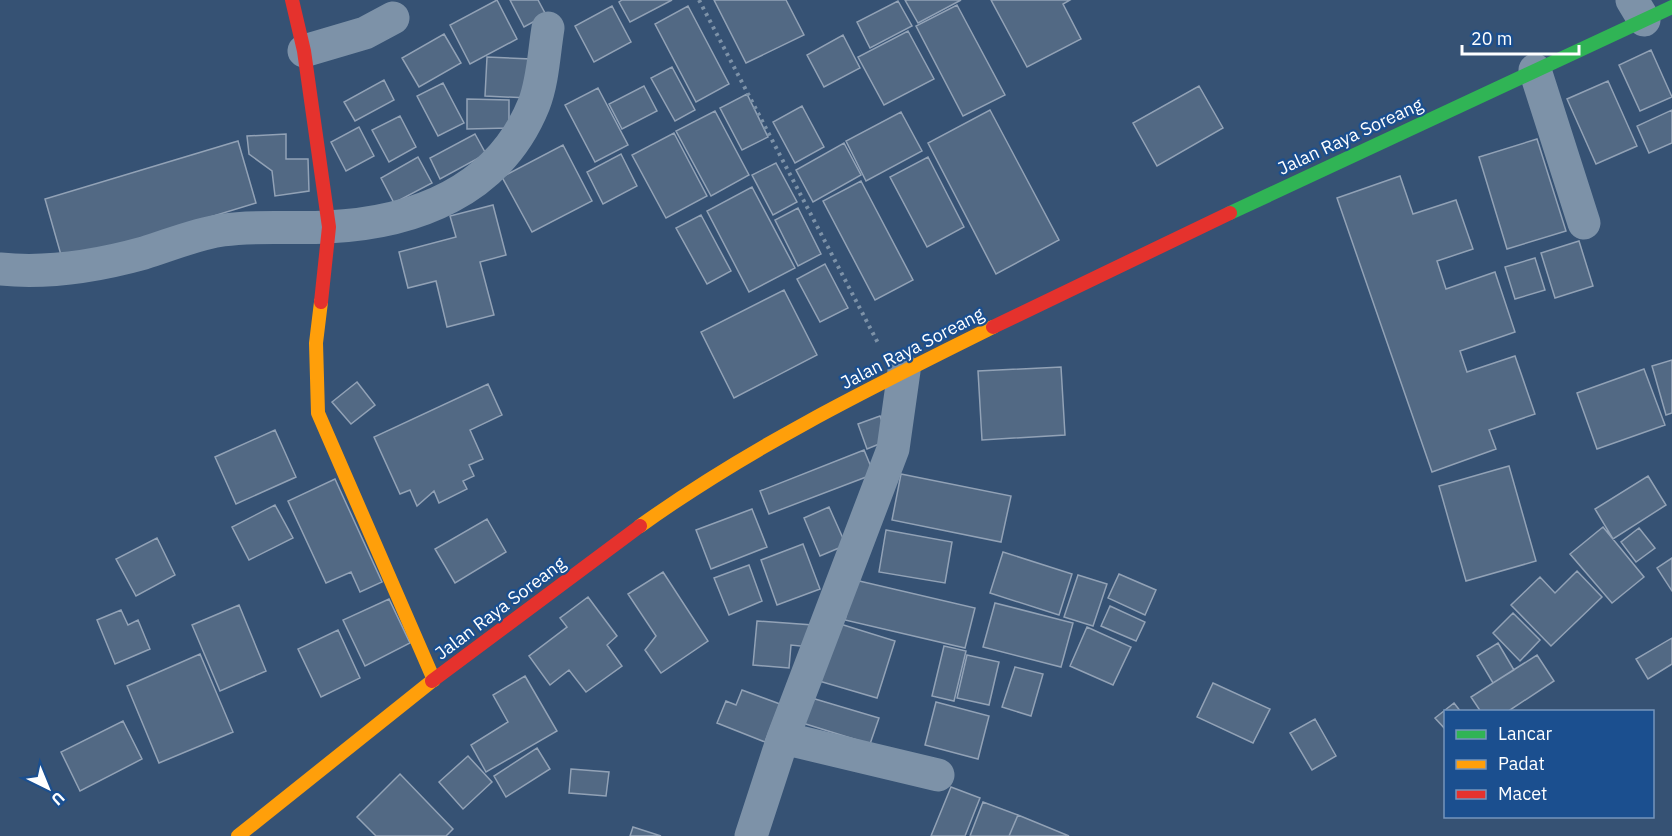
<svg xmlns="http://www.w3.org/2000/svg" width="1672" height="836" font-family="'IBM Plex Sans',sans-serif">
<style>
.building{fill:#526984;stroke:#92a2b6;stroke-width:1.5}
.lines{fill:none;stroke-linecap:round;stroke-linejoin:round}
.path{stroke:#7d92a8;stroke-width:4;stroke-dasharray:3 4.5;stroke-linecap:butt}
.street{stroke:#7d92a8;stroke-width:33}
.fast{stroke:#30b455;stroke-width:14}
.slow{stroke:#ff9f0a;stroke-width:14}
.jam{stroke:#e5322d;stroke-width:14}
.labels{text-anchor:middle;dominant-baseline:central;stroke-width:4.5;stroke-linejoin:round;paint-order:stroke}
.street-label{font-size:18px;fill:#fff;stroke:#1b4f8f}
</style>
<rect width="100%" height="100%" fill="#365274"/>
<path class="building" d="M 497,0 L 517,39 L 470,64 L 450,25 Z
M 510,0 L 538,0 L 546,15 L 524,27 Z
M 622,0 L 672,0 L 630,22 L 619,2 Z
M 714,0 L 786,0 L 804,35 L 746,63 Z
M 905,0 L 961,0 L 918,23 Z
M 991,0 L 1070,0 L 1063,4 L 1081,39 L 1027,67 Z
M 898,1 L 912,26 L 870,48 L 857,22 Z
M 957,5 L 1005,95 L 963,116 L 916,26 Z
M 612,6 L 631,42 L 594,62 L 575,26 Z
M 688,6 L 729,84 L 696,102 L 655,24 Z
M 908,31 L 934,79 L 884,105 L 858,57 Z
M 444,34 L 461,63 L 419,87 L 402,58 Z
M 843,35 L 860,68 L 824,87 L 807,55 Z
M 1651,50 L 1672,97 L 1640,111 L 1619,65 Z
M 487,57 L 531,59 L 529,98 L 485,96 Z
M 672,67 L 695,110 L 675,121 L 651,78 Z
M 384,80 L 394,100 L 355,121 L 344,102 Z
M 1608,81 L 1637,146 L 1596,164 L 1567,99 Z
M 443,83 L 464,123 L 438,136 L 417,96 Z
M 644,86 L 657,111 L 622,129 L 609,104 Z
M 1199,86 L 1223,128 L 1157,166 L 1133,123 Z
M 598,88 L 628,145 L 595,162 L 565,105 Z
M 747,94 L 768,137 L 742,150 L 720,108 Z
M 467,99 L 509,100 L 509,128 L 467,129 Z
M 802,106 L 824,147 L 795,163 L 773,122 Z
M 990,110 L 1059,240 L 996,274 L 928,143 Z
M 1672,110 L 1672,143 L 1649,153 L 1637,126 Z
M 715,111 L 749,175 L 711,196 L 676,131 Z
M 901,112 L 922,151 L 866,181 L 846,141 Z
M 400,116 L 416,147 L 389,162 L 372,130 Z
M 359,127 L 374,156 L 346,171 L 331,142 Z
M 674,133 L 707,196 L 666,218 L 632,155 Z
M 286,134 L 286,159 L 308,159 L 309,191 L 275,196 L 272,171 L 249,154 L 247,136 Z
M 475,134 L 486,154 L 440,179 L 430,158 Z
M 1537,139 L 1566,231 L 1507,249 L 1479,157 Z
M 238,141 L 256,203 L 63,262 L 45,199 Z
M 844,143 L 861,175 L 813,202 L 796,170 Z
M 563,145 L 592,201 L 532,232 L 502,177 Z
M 621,154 L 637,186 L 603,204 L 587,172 Z
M 418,157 L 432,183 L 394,203 L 381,178 Z
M 928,157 L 964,227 L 927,247 L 890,177 Z
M 776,163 L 797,202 L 773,215 L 752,175 Z
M 1400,176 L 1413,214 L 1456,200 L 1473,249 L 1437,261 L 1446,289 L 1495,272 L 1515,332 L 1460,351 L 1467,372 L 1515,356 L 1535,414 L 1489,430 L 1496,449 L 1432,472 L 1337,198 Z
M 861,181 L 913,280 L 875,300 L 823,201 Z
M 752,187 L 795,268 L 749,292 L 707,211 Z
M 493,205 L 506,255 L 480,262 L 494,315 L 447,327 L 436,281 L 408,288 L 399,252 L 456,237 L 450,216 Z
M 798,208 L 821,254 L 798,266 L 775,220 Z
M 701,215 L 731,271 L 707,284 L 676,228 Z
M 1579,241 L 1593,286 L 1555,298 L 1541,253 Z
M 1535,258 L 1545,290 L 1515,299 L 1505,267 Z
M 825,264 L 848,308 L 820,322 L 797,279 Z
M 784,290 L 817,355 L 734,398 L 701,332 Z
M 1672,360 L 1672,413 L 1666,415 L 1652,366 Z
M 1061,367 L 1065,435 L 982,440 L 978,371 Z
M 1644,369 L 1665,425 L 1597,449 L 1577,393 Z
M 357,382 L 375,405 L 351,424 L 332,402 Z
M 488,384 L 502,415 L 470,430 L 483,459 L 469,465 L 474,476 L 463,481 L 467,489 L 439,503 L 434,491 L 417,506 L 410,490 L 400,494 L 374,437 Z
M 880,416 L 889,440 L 867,449 L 858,424 Z
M 275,430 L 296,477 L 236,504 L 215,457 Z
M 864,450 L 874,474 L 769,514 L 760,491 Z
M 1509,466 L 1536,561 L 1466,581 L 1439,486 Z
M 901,474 L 1011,496 L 1001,542 L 892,520 Z
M 1648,476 L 1666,505 L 1613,539 L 1595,509 Z
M 335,479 L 382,582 L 360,592 L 351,572 L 326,583 L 288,501 Z
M 275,505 L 293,538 L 249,560 L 232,527 Z
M 829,507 L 846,545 L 820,556 L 804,518 Z
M 752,509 L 767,547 L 711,569 L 696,530 Z
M 487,519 L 506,552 L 455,583 L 435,549 Z
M 1603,527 L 1644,577 L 1612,603 L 1570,554 Z
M 1639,528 L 1655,548 L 1636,562 L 1621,542 Z
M 886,530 L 952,542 L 945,583 L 879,572 Z
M 157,538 L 175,575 L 136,596 L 116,559 Z
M 803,544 L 820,589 L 777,605 L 761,560 Z
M 1003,552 L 1072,574 L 1059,615 L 990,593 Z
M 1672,558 L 1672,591 L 1657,568 Z
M 749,565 L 762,601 L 729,615 L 714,578 Z
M 1577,571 L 1602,597 L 1551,646 L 1511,605 L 1540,577 L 1555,593 Z
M 663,572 L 708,641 L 661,673 L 645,650 L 656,636 L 628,594 Z
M 1119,574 L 1156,590 L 1145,615 L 1108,598 Z
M 1078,575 L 1107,584 L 1093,626 L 1064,617 Z
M 855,580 L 975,608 L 965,648 L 845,620 Z
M 588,597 L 617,636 L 607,645 L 622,666 L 586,692 L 569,670 L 550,685 L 529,656 L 567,627 L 560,618 Z
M 389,599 L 410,643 L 365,666 L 343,620 Z
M 995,603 L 1073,623 L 1061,667 L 983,647 Z
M 239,605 L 266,671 L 220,691 L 192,625 Z
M 1110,606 L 1145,622 L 1136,641 L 1101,626 Z
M 121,610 L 128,625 L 138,620 L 150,649 L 115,664 L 97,620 Z
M 1513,613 L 1540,640 L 1520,661 L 1493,633 Z
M 757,621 L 813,625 L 810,647 L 791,645 L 789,668 L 753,665 Z
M 837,623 L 895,641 L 877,698 L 819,681 Z
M 1087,627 L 1131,647 L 1113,685 L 1070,666 Z
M 338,630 L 360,678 L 321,697 L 298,649 Z
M 1672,638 L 1672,664 L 1648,679 L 1636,659 Z
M 1498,643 L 1514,670 L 1493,683 L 1477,656 Z
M 944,646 L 966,651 L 954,701 L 932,696 Z
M 200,654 L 233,732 L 159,763 L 127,686 Z
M 967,655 L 999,662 L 989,705 L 957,698 Z
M 1537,655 L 1554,681 L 1507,712 L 1481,712 L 1471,697 Z
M 1015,667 L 1043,674 L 1031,716 L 1002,707 Z
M 525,676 L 557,731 L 486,772 L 471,745 L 508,722 L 493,695 Z
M 1213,683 L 1270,709 L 1253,743 L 1197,717 Z
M 742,690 L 780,704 L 765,742 L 717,723 L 726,701 L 736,705 Z
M 805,696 L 879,718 L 870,744 L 796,721 Z
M 936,702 L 989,716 L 978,759 L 925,745 Z
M 1454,703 L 1461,712 L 1446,712 L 1446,730 L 1435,718 Z
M 1315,719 L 1336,756 L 1312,770 L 1290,733 Z
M 123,721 L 142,759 L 80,791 L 61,752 Z
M 537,748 L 550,769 L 506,797 L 494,776 Z
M 468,756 L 492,782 L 463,809 L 439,782 Z
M 571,769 L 609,772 L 606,796 L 569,793 Z
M 400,774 L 453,829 L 446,836 L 376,836 L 357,817 Z
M 951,787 L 980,798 L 965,836 L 931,836 Z
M 983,802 L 1018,815 L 1009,836 L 970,836 Z
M 1018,815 L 1069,836 L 1009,836 Z
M 633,827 L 661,836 L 630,836 Z"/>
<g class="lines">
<path class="path" d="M 699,0 L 878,343"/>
<path class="street" d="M 1632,0 L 1644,20
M 304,51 L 365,33 L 393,18
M 1535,70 L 1584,223
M 0,269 C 48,274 97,266 144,253 C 170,245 195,234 223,230 C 257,225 293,229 327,227 C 415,223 499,191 534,104 C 543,81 544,52 548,28
M 783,738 L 938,775
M 751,836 L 783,738 L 893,449 L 904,371"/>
<path class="fast" d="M 1230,213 L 1672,7"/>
<path class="slow" d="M 321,302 L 316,343 L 318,413 L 434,680
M 640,526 C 750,447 872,387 993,327
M 238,836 L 432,681"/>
<path class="jam" d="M 292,0 L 304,51 L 329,227 L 321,302
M 993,327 L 1230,213
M 432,681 L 640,526"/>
</g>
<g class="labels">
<g class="street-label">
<text transform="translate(1350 136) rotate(-25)">Jalan Raya Soreang</text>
<text transform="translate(912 348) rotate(-27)">Jalan Raya Soreang</text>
<text transform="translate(500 608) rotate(-37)">Jalan Raya Soreang</text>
</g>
</g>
<rect x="1444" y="710" width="210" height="108" fill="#1b4f8f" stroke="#7695bc" stroke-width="1.5"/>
<rect x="1456" y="730" width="30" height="9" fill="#30b455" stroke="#7695bc" stroke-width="1.5"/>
<text x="1498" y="740" font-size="18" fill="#ffffff">Lancar</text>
<rect x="1456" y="760" width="30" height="9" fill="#ff9f0a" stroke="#7695bc" stroke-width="1.5"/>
<text x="1498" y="770" font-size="18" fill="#ffffff">Padat</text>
<rect x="1456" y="790" width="30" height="9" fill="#e5322d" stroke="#7695bc" stroke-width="1.5"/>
<text x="1498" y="800" font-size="18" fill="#ffffff">Macet</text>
<g transform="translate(48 788) rotate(137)" stroke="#1b4f8f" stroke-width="4.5" paint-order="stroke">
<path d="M0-4.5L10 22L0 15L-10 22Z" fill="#ffffff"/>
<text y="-9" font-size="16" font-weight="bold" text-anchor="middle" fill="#ffffff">U</text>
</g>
<path d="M1462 45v9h117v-9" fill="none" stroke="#ffffff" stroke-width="3"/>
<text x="1471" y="45" font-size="18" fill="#ffffff" stroke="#1b4f8f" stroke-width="4.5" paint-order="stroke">20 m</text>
</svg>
